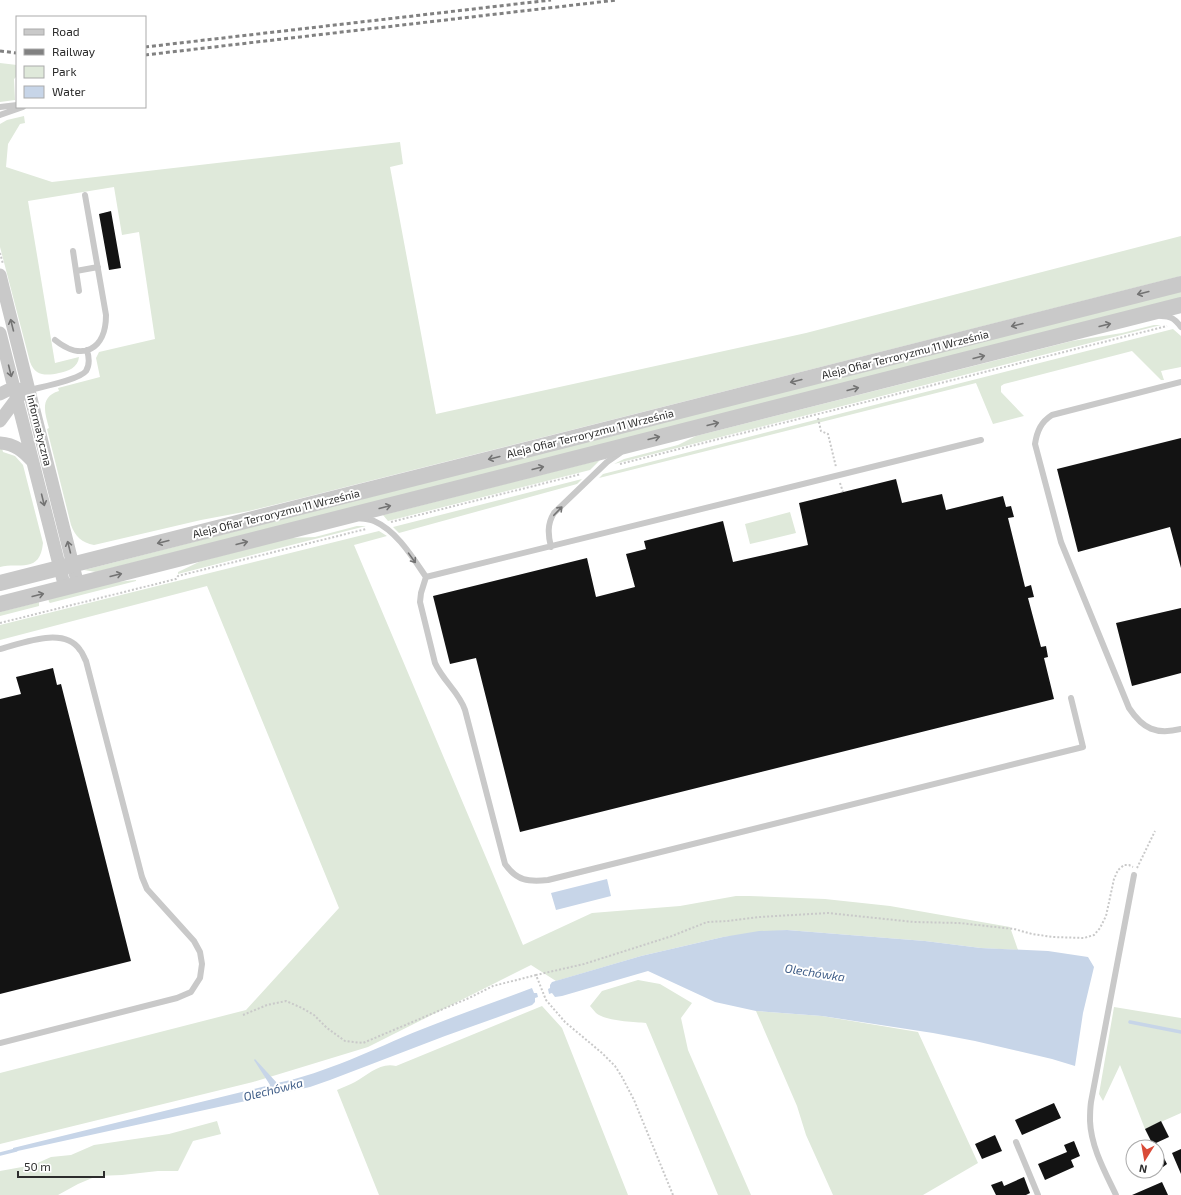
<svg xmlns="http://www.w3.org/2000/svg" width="1181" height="1195" font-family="'Exo 2',sans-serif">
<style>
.green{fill:#dfe9da}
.water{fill:#c7d5e8}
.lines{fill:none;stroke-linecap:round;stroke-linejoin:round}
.stream{stroke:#c7d5e8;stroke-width:3.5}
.building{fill:#131313}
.path{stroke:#c9c9c9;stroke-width:2;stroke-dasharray:2 2;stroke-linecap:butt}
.service{stroke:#c9c9c9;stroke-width:6}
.minor{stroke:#c9c9c9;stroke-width:13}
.tertiary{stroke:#c9c9c9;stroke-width:16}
.rail{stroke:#818181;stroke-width:3;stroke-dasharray:4 3;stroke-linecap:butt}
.oneway{stroke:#737373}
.labels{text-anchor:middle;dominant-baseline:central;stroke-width:4;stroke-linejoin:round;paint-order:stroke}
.street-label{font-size:11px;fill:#2c2c2c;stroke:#fff}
.water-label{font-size:12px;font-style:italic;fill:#405e88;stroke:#fff}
</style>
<rect width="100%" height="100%" fill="#fff"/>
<path class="green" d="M 0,63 L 17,65 L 17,76 L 14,79 L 15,100 L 0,102 Z
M 24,116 L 25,123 L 20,124 L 8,144 L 6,167 L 52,182 L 400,142 L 403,164 L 390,167 L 436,414 L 806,333 L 1181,236 L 1181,276 L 298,499 L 249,511 L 201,520 L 94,545 C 82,543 75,536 71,525 L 47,429 L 49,428 C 45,413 39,397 59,391 L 58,388 L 100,377 L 96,358 L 99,352 L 155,339 L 139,232 L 122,235 L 114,187 L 28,201 L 55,363 L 79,357 C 78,368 68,371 59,373 C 46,376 35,376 30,362 L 0,247 L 0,124 L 7,120 Z
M 1181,290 L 1181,299 L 96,572 L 84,570 Z
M 1154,325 L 1161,325 L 614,464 L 624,459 L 678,445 L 696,436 L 1072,341 L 1122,333 Z
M 1173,329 L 1181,336 L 1181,367 L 1161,371 L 1164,380 L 1161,380 L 1132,351 L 1004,384 L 1001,386 L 1001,392 L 1024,416 L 993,424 L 976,383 L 599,478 L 603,474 Z
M 0,448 L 2,448 L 3,452 L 15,456 L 23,465 L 43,543 C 40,574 19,562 0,567 Z
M 600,460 L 590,470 L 388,521 L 383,515 Z
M 582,479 L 577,484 L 399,533 L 393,527 Z
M 790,512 L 796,533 L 750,544 L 745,524 Z
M 357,526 L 366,526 L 178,574 L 178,572 L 201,561 L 289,538 L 315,537 Z
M 379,531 L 387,536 L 354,545 L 523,945 L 592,913 L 680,906 L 736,896 L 749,896 L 825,899 L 890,906 L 1010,927 L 1018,950 L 981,948 L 925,941 L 787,930 L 723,937 L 641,956 L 556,981 L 531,965 L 368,1047 L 253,1082 L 0,1144 L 0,1073 L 246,1010 L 339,908 L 207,586 L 0,640 L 0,625 Z
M 136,580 L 136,581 L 50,603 L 49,602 L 48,598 L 107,583 Z
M 39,602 L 39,606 L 0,616 L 0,612 Z
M 638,980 L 660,984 L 692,1003 L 681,1018 L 688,1050 L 751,1195 L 718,1195 L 646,1023 C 634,1022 605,1021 596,1013 C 594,1011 592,1008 590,1006 L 602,991 Z
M 542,1006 L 562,1028 L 628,1195 L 379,1195 L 337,1090 C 343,1087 350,1085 355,1082 C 368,1075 380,1062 396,1066 Z
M 1114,1007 L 1181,1018 L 1181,1113 L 1145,1129 L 1120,1065 L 1103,1101 L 1099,1094 Z
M 756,1011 L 822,1016 L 918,1032 L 978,1163 L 923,1195 L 833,1195 L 806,1135 L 797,1106 Z
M 217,1121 L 221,1134 L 193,1141 L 178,1171 L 158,1171 L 122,1175 L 97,1176 L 78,1184 L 58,1195 L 0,1195 L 0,1171 L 33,1165 L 51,1157 L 71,1155 L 94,1145 L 169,1134 Z"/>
<path class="water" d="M 607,879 L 611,896 L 556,910 L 551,893 Z
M 787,930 L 925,941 L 981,948 L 1048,951 L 1088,957 L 1094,967 L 1083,1013 L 1075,1066 L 1052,1059 L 975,1041 L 933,1033 L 822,1016 L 756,1011 L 715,1002 L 648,971 L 562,996 L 555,997 L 552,993 L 549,994 L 548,989 L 550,988 L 550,985 L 552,982 L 641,956 L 723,937 L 759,931 Z
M 532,988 L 534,993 L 537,993 L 538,997 L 535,998 L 535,1002 L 532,1005 L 445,1036 L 330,1080 L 310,1087 L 13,1152 L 13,1148 L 270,1085 L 254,1060 L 255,1059 L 277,1083 C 327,1073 373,1049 420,1030 C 457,1015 495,1002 532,988 Z"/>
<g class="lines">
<path class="stream" d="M 1130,1022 L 1181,1032
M 0,1154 L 16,1150"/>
</g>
<path class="building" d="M 111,211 L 121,268 L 109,270 L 99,214 Z
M 1181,438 L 1181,568 L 1170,527 L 1078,552 L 1057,469 Z
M 896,479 L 902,503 L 942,494 L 946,510 L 1003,496 L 1006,507 L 1011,506 L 1014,517 L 1008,518 L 1025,587 L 1031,585 L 1034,597 L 1028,598 L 1041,647 L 1046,646 L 1048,657 L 1044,658 L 1054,699 L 520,832 L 476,658 L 450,664 L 433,596 L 587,558 L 596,597 L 635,587 L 626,554 L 646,549 L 644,541 L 723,521 L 733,562 L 808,545 L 799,503 Z
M 1181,608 L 1181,673 L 1132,686 L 1116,623 Z
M 53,668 L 57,685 L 61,684 L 131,961 L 0,994 L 0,699 L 21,694 L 16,677 Z
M 1054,1103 L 1061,1118 L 1022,1135 L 1015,1120 Z
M 1161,1121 L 1169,1137 L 1156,1143 L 1158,1147 L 1154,1147 L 1145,1129 Z
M 995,1135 L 1002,1151 L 982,1159 L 975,1144 Z
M 1074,1141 L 1080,1156 L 1071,1160 L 1074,1167 L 1045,1180 L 1038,1164 L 1067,1152 L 1064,1145 Z
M 1181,1149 L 1181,1174 L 1172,1153 Z
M 1164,1158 L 1167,1164 L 1163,1167 L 1160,1160 Z
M 1024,1177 L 1030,1193 L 1026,1195 L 996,1195 L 991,1185 L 1002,1181 L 1004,1186 Z
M 1162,1182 L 1168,1195 L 1132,1195 Z"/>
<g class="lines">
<path class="path" d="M 0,253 L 3,264
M 818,418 L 821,431 L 828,434 L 836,467
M 620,464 L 1167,326
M 840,483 L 843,492
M 391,522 L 581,474
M 0,623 L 176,579 L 178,576 L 366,529
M 1137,868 L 1155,831
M 243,1015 L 267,1005 L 286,1001 L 302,1008 L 314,1015 L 327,1028 L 345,1041 L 363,1043 L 469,998 L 493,986 L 536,975
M 673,1195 L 634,1100 L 622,1077 L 615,1066 L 602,1053 L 565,1022 L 546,1000 L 536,975 L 584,964 L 672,936 L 707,922 L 728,921 L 759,917 L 828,913 L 914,922 L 959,923 L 1014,929 L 1032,934 L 1053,937 L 1084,938 L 1094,935 L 1100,928 L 1106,916 L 1114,879 L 1118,870 L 1124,865 L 1129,865 L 1133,867"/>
<path class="service" d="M 0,107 L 17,105
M 0,115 L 23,107
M 73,251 L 79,291
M 76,271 L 98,267
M 1161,316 C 1171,316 1175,319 1181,327
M 55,340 C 82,362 106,350 106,315 L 85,195
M 1181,382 L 1052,415 C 1041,422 1037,431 1035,444 L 1061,542 L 1129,708 C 1143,729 1156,735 1181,729
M 30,390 C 41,387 79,380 86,371 C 90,365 89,357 87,350
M 359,518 C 364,519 370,519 374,521 C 397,531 413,558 426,577 L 421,593 L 420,602 L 435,663 C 443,681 459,692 465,710 L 505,864 C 517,881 528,882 548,880 L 1083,747 L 1071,698
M 551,547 C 548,535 547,524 554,513 L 607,462 L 620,453
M 426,577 L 981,440
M 0,649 C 23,643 64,626 80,650 C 83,653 84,658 86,661 L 142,877 L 147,889 L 194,941 L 200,952 L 202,964 L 200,978 L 191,992 L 177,998 L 0,1043
M 1016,1142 L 1038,1195
M 1116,1195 C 1105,1172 1091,1147 1090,1121 C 1090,1115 1090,1109 1091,1102 L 1134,875"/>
<path class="minor" d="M 0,275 L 78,585
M 0,333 L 65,588
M 0,394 L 8,390 L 22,389
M 0,421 L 17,398 L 21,395
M 0,443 C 15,444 23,451 33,462"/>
<path class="tertiary" d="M 0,583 L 1181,284
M 0,604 L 1181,305"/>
<path class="rail" d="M 145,47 L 551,0
M 0,51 L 17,53
M 145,55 L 617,0"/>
</g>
<defs><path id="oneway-shaft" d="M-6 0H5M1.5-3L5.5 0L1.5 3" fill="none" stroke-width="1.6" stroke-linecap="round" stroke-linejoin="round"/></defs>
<g class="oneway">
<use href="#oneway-shaft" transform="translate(1143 293) rotate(166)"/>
<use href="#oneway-shaft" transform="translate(12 325) rotate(-104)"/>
<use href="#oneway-shaft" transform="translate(1017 325) rotate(166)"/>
<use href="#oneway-shaft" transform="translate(1105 325) rotate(-14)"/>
<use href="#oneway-shaft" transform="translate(979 357) rotate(-14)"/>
<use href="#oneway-shaft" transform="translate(10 371) rotate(76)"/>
<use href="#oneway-shaft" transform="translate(796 381) rotate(166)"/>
<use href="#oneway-shaft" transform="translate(853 389) rotate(-14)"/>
<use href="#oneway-shaft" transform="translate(713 424) rotate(-14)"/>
<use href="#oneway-shaft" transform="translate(654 438) rotate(-14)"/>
<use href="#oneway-shaft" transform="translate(494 458) rotate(166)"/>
<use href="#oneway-shaft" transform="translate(538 468) rotate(-14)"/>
<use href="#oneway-shaft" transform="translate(43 500) rotate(76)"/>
<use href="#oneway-shaft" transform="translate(385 507) rotate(-14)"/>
<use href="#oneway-shaft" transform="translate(558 511) rotate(-46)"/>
<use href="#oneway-shaft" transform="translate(163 542) rotate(166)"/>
<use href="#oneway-shaft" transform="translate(242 543) rotate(-14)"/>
<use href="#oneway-shaft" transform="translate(69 547) rotate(-104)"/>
<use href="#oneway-shaft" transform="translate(412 558) rotate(54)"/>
<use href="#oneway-shaft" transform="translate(116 575) rotate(-14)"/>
<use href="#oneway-shaft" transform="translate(38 595) rotate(-14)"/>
</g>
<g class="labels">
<g class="street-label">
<text transform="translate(905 354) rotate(-14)">Aleja Ofiar Terroryzmu 11 Września</text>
<text transform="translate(40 430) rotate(76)">Informatyczna</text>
<text transform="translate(590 433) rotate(-14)">Aleja Ofiar Terroryzmu 11 Września</text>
<text transform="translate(276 513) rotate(-14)">Aleja Ofiar Terroryzmu 11 Września</text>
</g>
<g class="water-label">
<text transform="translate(815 972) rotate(9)">Olechówka</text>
<text transform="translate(273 1089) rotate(-14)">Olechówka</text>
</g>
</g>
<rect x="16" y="16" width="130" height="92" fill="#ffffff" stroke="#ababab"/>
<rect x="24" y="29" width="20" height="6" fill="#c9c9c9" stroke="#ababab"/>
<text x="52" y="36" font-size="12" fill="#2c2c2c">Road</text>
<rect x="24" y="49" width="20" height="6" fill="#818181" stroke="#ababab"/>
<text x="52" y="56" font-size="12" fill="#2c2c2c">Railway</text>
<rect x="24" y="66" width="20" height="12" fill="#dfe9da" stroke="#ababab"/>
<text x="52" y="76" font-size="12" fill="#2c2c2c">Park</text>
<rect x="24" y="86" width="20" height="12" fill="#c7d5e8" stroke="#ababab"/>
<text x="52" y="96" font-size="12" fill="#2c2c2c">Water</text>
<g transform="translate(1145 1159) rotate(191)"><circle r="19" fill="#ffffff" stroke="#ababab"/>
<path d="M0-3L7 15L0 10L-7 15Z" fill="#d94b38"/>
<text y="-6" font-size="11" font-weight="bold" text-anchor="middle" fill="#2c2c2c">N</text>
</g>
<path d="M18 1171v6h86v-6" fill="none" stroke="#2c2c2c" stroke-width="2"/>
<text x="24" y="1171" font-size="12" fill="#2c2c2c" stroke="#ffffff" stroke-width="3" paint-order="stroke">50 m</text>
</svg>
